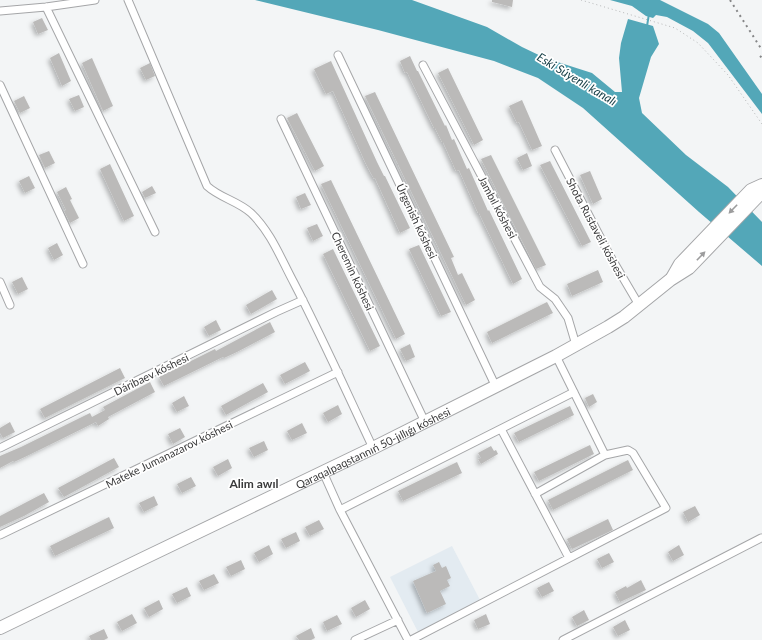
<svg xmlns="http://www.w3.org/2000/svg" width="762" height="640" font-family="Lato,sans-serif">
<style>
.built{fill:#e3ebf1}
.water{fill:#53a7b8}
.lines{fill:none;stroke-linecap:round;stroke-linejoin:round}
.stream{stroke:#53a7b8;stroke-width:2}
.building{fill:#bbbab9;filter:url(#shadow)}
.minor-casing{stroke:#a5a6a8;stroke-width:9}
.primary-casing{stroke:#a5a6a8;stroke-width:14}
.path{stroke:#b6b7b8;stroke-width:1;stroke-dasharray:1 3;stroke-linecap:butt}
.minor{stroke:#fff;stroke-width:7}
.primary{stroke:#fff;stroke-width:12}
.rail{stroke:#858687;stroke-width:2;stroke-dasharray:2 4;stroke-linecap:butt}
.oneway{fill:#9c9c9d}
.labels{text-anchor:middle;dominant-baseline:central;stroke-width:3.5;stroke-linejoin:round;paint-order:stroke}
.street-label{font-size:11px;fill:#3a3a3b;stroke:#fff}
.water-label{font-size:12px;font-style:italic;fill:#194149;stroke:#fff}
.neighbourhood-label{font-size:12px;font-weight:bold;fill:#3a3a3b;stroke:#fff}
</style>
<defs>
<filter id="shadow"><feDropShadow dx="-2.5" dy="2.5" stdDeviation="2" flood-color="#0004"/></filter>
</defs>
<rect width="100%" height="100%" fill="#f3f5f6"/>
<path class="built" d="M 452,546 L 480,600 L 418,632 L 390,577 Z"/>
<path class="water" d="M 255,0 L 412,0 L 487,27 L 522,47 L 545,58 L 592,73 L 615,92 L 622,92 L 619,58 L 621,43 L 628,19 L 653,26 L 659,44 L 651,57 L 639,98 L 642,113 L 686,155 L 728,187 L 762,222 L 762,266 L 699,212 L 583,108 L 538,78 L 494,61 L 378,30 Z
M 610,0 L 660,0 L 708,24 L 719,33 L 762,94 L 762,114 L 708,43 L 693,31 L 667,17 L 656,15 L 653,18 L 646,16 L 632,6 Z"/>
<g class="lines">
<path class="stream" d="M 647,26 L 649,14"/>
</g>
<path class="building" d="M 492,0 L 513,0 L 512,7 L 492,2 Z
M 42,18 L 48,30 L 38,34 L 33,22 Z
M 59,53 L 71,81 L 62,86 L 50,58 Z
M 410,56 L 417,71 L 418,71 L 445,126 L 446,125 L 452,140 L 454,139 L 467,169 L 469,168 L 488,211 L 489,210 L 522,279 L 513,284 L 479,213 L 478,213 L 459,170 L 456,171 L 443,142 L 442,142 L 435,128 L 434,128 L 407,72 L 405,73 L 400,61 Z
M 92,58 L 113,106 L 103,111 L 82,63 Z
M 331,61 L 377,162 L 384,176 L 385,176 L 410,228 L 400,233 L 375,178 L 374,179 L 366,164 L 333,91 L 326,94 L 314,69 Z
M 150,63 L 155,76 L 146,80 L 140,68 Z
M 448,68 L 483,140 L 474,145 L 438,73 Z
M 375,92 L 454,257 L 451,258 L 458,275 L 462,273 L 475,300 L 466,305 L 365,96 Z
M 79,95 L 84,107 L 75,111 L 69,99 Z
M 24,96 L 30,108 L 20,113 L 14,101 Z
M 522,100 L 542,146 L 532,150 L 519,122 L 517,123 L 509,106 Z
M 297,113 L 324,166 L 315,171 L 287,118 Z
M 49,151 L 55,163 L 45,168 L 39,155 Z
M 527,153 L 532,166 L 523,170 L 517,158 Z
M 491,155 L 546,265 L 536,269 L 481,159 Z
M 550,161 L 591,242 L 582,246 L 540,165 Z
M 110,164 L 134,216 L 124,221 L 100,169 Z
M 590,171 L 602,199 L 593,204 L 580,175 Z
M 29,176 L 35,188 L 25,193 L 19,181 Z
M 331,180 L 405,334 L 396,339 L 321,184 Z
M 152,186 L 156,193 L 145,198 L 142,192 Z
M 66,187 L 72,199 L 70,200 L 79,218 L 70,223 L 64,211 L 66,210 L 57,192 Z
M 305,193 L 311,205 L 301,209 L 296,197 Z
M 317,224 L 323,236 L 313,241 L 307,228 Z
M 57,243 L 63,255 L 54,260 L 48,248 Z
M 419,245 L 451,312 L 441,316 L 409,249 Z
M 333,249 L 380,346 L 370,351 L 323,254 Z
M 598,270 L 603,282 L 572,296 L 567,284 Z
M 22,277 L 28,289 L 18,294 L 12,282 Z
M 272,290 L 277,299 L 251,314 L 246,305 Z
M 547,302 L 553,313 L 492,343 L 487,332 Z
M 216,320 L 221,330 L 209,336 L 204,327 Z
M 270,322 L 275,332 L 237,352 L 224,358 L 223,357 L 164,386 L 159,377 L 215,349 L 216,351 Z
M 410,344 L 415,357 L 406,361 L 400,349 Z
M 305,362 L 310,371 L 285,384 L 280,375 Z
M 120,368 L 125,378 L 45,418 L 40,409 Z
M 150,382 L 155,392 L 108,417 L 109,419 L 98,426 L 96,422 L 27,456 L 14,462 L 13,461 L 0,468 L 0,456 L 21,447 L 90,413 L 92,417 L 105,410 L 103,407 Z
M 263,383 L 268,392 L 226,415 L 221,406 Z
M 593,394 L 597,402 L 589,407 L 585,398 Z
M 184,396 L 189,406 L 177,412 L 172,403 Z
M 338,405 L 342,414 L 328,422 L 323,413 Z
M 570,406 L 574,415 L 519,442 L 514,433 Z
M 10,422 L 15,432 L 3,438 L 0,433 L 0,428 Z
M 302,423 L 307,433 L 292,440 L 287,431 Z
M 180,428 L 185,437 L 173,444 L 168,434 Z
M 264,441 L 268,450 L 254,457 L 249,448 Z
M 590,445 L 594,454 L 539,481 L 534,472 Z
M 491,446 L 494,451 L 496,450 L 498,454 L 481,464 L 478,459 L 481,458 L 478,453 Z
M 114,458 L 119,467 L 64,497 L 58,488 Z
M 228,459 L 232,468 L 218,476 L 213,467 Z
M 628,460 L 633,470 L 553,510 L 548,500 Z
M 457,462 L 462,473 L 403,501 L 398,491 Z
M 191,477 L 196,486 L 182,493 L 177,484 Z
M 44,493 L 49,502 L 24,516 L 0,527 L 0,516 Z
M 154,496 L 158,505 L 144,512 L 139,503 Z
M 695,506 L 700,515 L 688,522 L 683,512 Z
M 109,517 L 114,528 L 55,556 L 50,546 Z
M 608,519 L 613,530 L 572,549 L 567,539 Z
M 319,520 L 324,529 L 310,536 L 305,527 Z
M 296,532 L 300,541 L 286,548 L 281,539 Z
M 269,545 L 273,554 L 259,562 L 254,553 Z
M 679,545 L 684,555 L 673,561 L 668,552 Z
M 609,553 L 614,562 L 602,568 L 597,559 Z
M 241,560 L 245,569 L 231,576 L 226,567 Z
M 439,562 L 442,568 L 446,566 L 451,578 L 447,580 L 450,586 L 440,591 L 446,604 L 427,613 L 413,581 L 436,571 L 433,565 Z
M 214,574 L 219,583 L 204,590 L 199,581 Z
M 641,580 L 646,590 L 620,602 L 615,592 L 626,586 L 627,588 Z
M 549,582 L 554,591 L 542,597 L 537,588 Z
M 187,587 L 191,596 L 177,603 L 172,594 Z
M 159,600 L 163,609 L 149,617 L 144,608 Z
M 365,600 L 370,609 L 356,617 L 351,608 Z
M 584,610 L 589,620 L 577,626 L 572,617 Z
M 132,614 L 137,623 L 122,631 L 117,622 Z
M 486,614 L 490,624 L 478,629 L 474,620 Z
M 337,615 L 342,624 L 327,631 L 323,622 Z
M 625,620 L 630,630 L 618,636 L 613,627 Z
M 311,628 L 315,638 L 311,640 L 299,640 L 296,636 Z
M 104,629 L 108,638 L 104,640 L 91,640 L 89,636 Z"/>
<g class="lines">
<g class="minor-casing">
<path id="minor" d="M 128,0 L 207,186 C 220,198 238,201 251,213 C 271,232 281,259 294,283 C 322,337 347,393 373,448
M 46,7 L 155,232
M 0,11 L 46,7 L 95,0
M 338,55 L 496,387
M 423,65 L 540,287 L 555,299 L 568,318 L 576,345
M 0,85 L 83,264
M 281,119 L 425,422
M 555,150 L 609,254 L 639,305
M 0,282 L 10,305
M 556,356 L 605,455
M 501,429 L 569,558
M 0,448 L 276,312 L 303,300
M 323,472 L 340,510 L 408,640
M 340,510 L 574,392
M 0,535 L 338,372
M 355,640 L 398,620
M 411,640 L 666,508 L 633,453 L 628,450 L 605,455 L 535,494
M 563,640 L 761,538"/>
</g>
<g class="primary-casing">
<g id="primary">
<path d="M 672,278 L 680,264 L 751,190 L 762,185"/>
<path id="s1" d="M 0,628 L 140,560 L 373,448 L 556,356 L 608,327 L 624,317 L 670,280 L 689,268 L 762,192"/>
</g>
</g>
<path class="path" d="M 581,0 L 675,28 L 698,43 L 728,75 L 762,124"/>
<use href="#minor" class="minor"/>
<use href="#primary" class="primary"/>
<path class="rail" d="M 730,0 L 762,50
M 760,56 L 762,58"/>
</g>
<defs><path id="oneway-solid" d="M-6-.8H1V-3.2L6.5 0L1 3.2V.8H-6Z"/></defs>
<g class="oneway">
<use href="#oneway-solid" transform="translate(733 209) rotate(134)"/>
<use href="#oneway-solid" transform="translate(701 256) rotate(-46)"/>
</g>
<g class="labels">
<g class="street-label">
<text transform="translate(498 207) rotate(62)">Jambıl kóshesi</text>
<text transform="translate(417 221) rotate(65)">Úrgenish kóshesi</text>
<text transform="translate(596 228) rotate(62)">Shota Rustaveli kóshesi</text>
<text transform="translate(353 271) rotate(65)">Cheremin kóshesi</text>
<text transform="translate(151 374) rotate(-26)">Dáribaev kóshesi</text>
<text stroke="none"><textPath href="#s1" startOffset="414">Qaraqalpaqstannıń 50-jıllıǵı kóshesi</textPath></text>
<text transform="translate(169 454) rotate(-26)">Mateke Jumanazarov kóshesi</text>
</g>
<g class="water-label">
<text transform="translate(577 79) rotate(31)">Eski Súyenli kanalı</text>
</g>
<g class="neighbourhood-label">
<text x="254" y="483">Alim awıl</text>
</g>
</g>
</svg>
